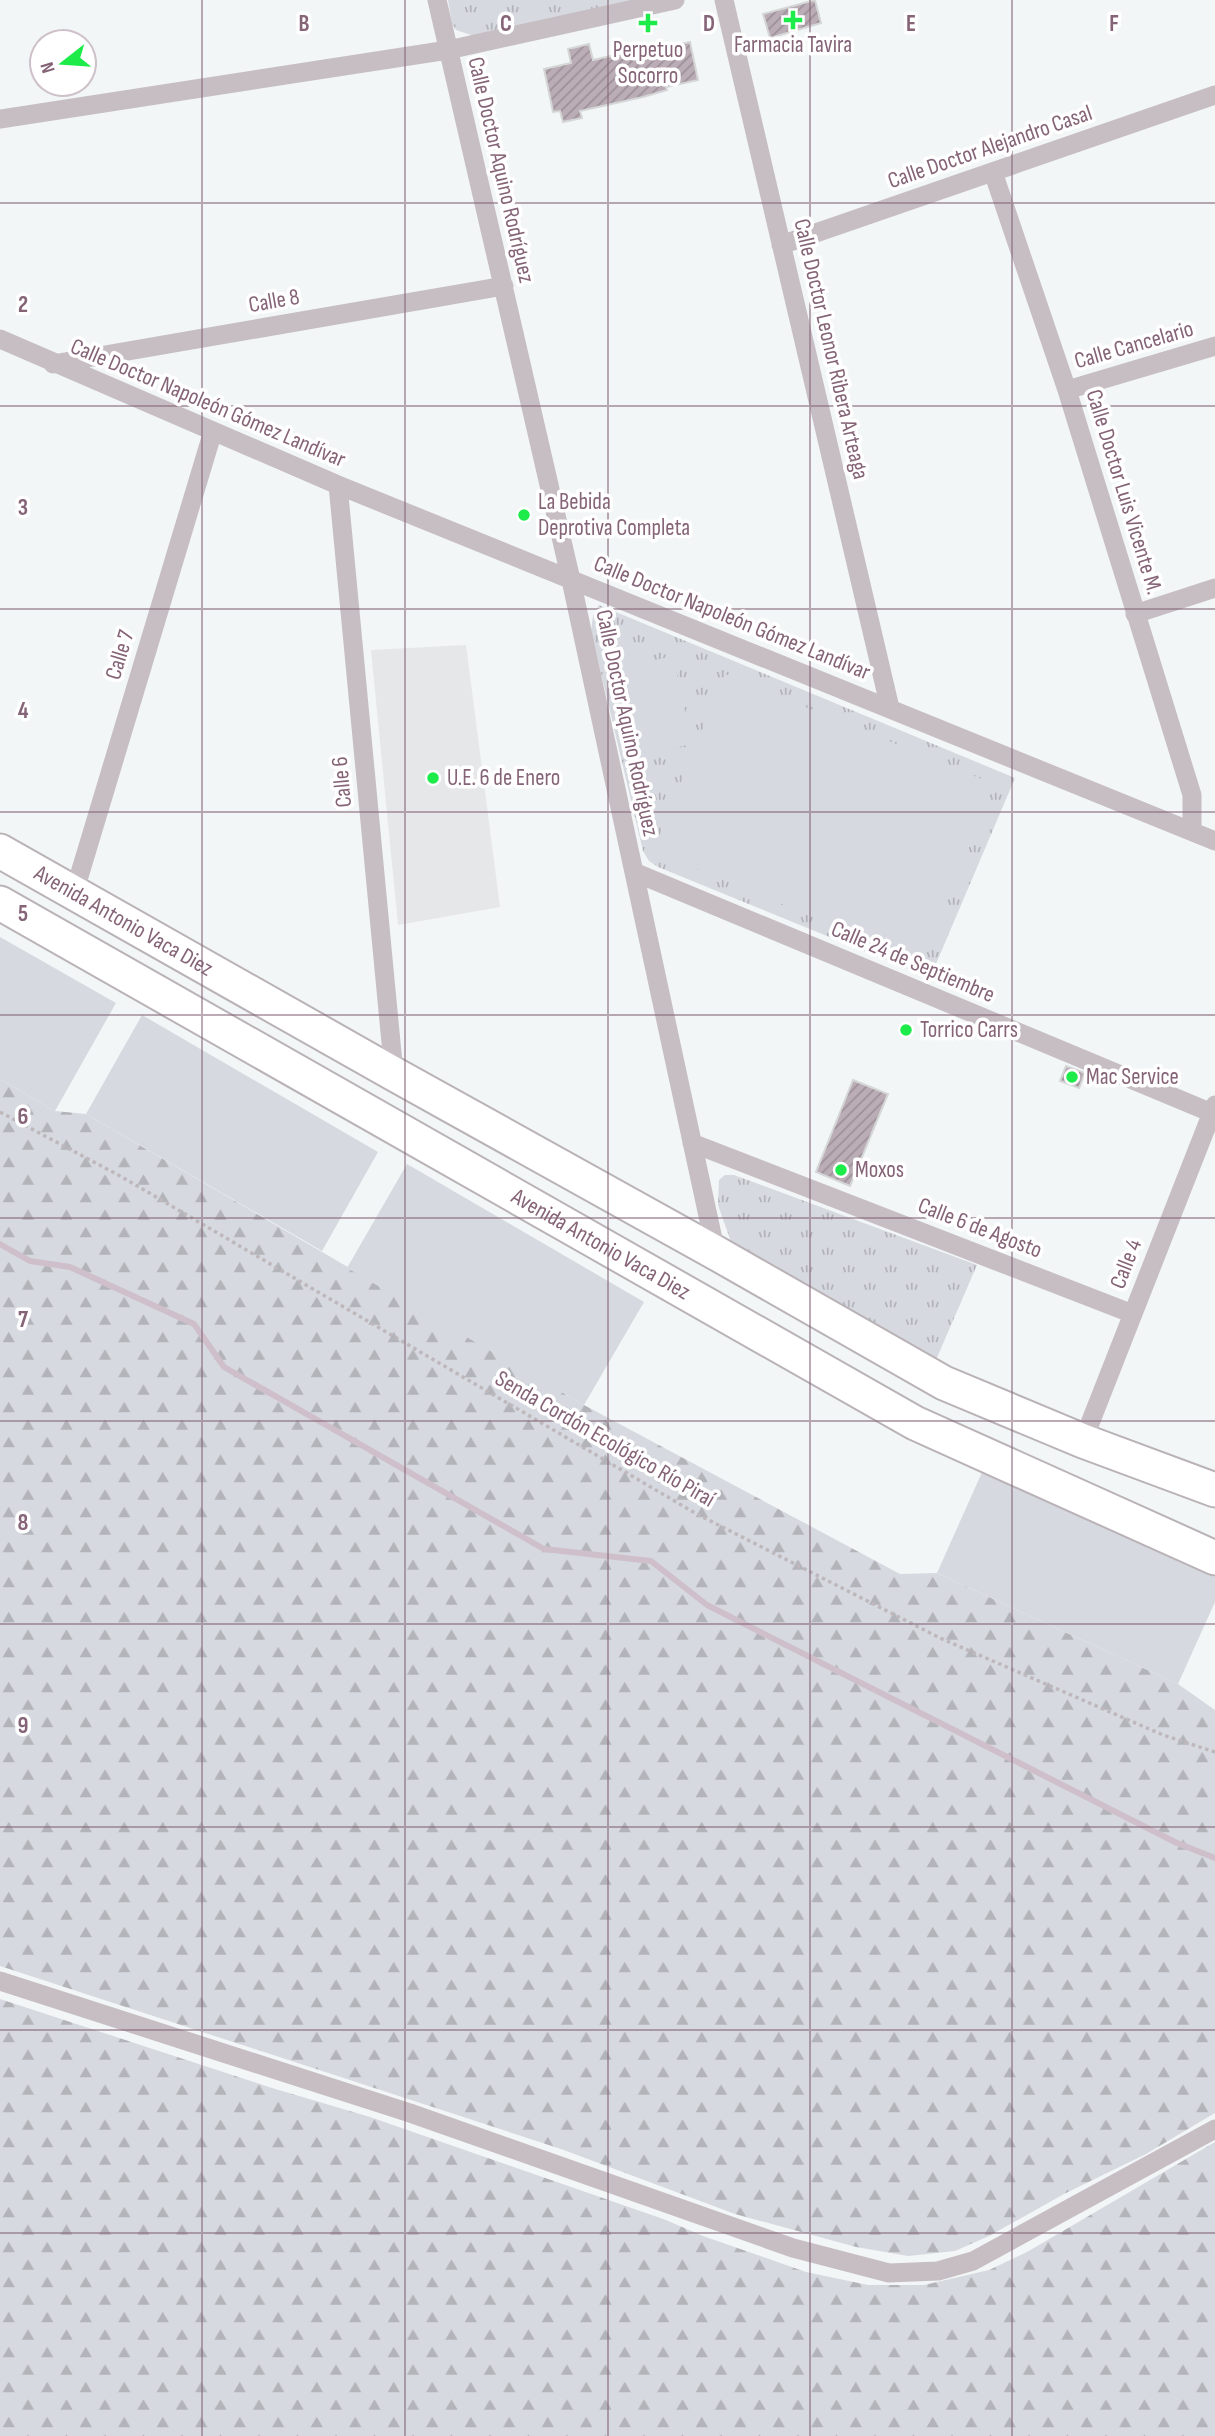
<svg xmlns="http://www.w3.org/2000/svg" width="1215" height="2436" font-family="'Sofia Sans Condensed',sans-serif">
<style>
.built{fill:#e6e7e8}
.grass{fill:url(#grass-tufts)}
.forest{fill:url(#forest-firs)}
.pitch{fill:#d6dae0}
.lines{fill:none;stroke-linecap:round;stroke-linejoin:round}
.stream{stroke:#cfbfcb;stroke-width:6}
.building{fill:url(#building-hatch);stroke:#d5d7d7;stroke-width:2}
.trunk-casing{stroke:#b9b2b6;stroke-width:37}
.path{stroke:#beb8bc;stroke-width:3.5;stroke-dasharray:3.5 3.5;stroke-linecap:butt}
.minor{stroke:#c7bec3;stroke-width:19}
.trunk{stroke:#fff;stroke-width:33}
.grid{fill:none;stroke:#856477;stroke-width:2;stroke-opacity:0.55}
.poi-dot{fill:#1deb4a;stroke:#fff;stroke-width:2.5}
.labels{text-anchor:middle;dominant-baseline:central;stroke-width:7;stroke-linejoin:round;paint-order:stroke}
.poi-label{font-size:23px;fill:#856477;stroke:#fff;text-anchor:start}
.street-label{font-size:23px;fill:#856477;stroke:#fff}
.grid-label{font-size:23px;text-anchor:middle;font-weight:bold;fill:#856477;stroke:#fff;stroke-width:7;stroke-linejoin:round;paint-order:stroke}
</style>
<defs>
<pattern id="grass-tufts" width="24" height="20" patternUnits="userSpaceOnUse" patternTransform="scale(1.75)"><rect width="24" height="20" fill="#d6dae0"/><path d="M3 7l-1-3M5 7V3M7 7l1-3M15 17l-1-3M17 17v-4M19 17l1-3" fill="none" stroke="#b3b4ba"/></pattern>
<pattern id="forest-firs" width="22" height="20" patternUnits="userSpaceOnUse" patternTransform="scale(1.75)"><rect width="22" height="20" fill="#d6dae0"/><path d="M5 1l3.5 6h-7zM16 11l3.5 6h-7z" fill="#b3b4ba"/></pattern>
<pattern id="building-hatch" width="6" height="6" patternUnits="userSpaceOnUse" patternTransform="scale(1.75)"><rect width="6" height="6" fill="#baadb5"/><path d="M-1 1l2-2M0 6l6-6M5 7l2-2" fill="none" stroke="#9d9098"/></pattern>
</defs>
<rect width="100%" height="100%" fill="#f2f6f6"/>
<path class="built" d="M 466,645 L 500,907 L 398,925 L 371,650 Z"/>
<path class="grass" d="M 448,0 L 655,0 L 474,36 L 456,30 L 452,24 Z
M 599,605 L 1015,778 L 930,978 L 658,867 L 649,861 L 643,851 L 591,631 L 593,616 Z
M 725,1175 L 734,1175 L 977,1265 L 936,1360 L 731,1242 L 718,1205 L 719,1180 Z"/>
<path class="forest" d="M 0,1079 L 55,1111 L 86,1114 L 584,1405 L 900,1574 L 937,1573 L 1178,1684 L 1215,1710 L 1215,2113 L 1146,2154 L 1064,2194 L 989,2236 L 955,2251 L 908,2256 L 856,2247 L 735,2214 L 561,2149 L 0,1966 Z
M 0,1999 L 272,2088 L 370,2117 L 666,2220 L 703,2236 L 806,2272 L 868,2285 L 924,2285 L 989,2270 L 1027,2252 L 1215,2142 L 1215,2436 L 0,2436 Z"/>
<path class="pitch" d="M 673,656 L 692,744 L 640,755 L 620,668 Z
M 725,674 L 994,784 L 923,962 L 653,851 Z
M 0,937 L 116,1003 L 55,1111 L 0,1079 Z
M 142,1015 L 378,1152 L 322,1251 L 86,1114 Z
M 407,1164 L 644,1302 L 584,1405 L 347,1268 Z
M 983,1470 L 1215,1577 L 1215,1602 L 1178,1684 L 937,1573 Z"/>
<g class="lines">
<path class="stream" d="M 0,1244 L 30,1261 L 70,1267 L 194,1324 L 224,1367 L 544,1549 L 651,1561 L 707,1605 L 1177,1843 L 1215,1858"/>
</g>
<path class="building" d="M 815,0 L 821,23 L 770,38 L 763,14 Z
M 690,42 L 698,80 L 666,87 L 667,90 L 643,97 L 580,111 L 582,118 L 563,122 L 560,111 L 553,112 L 544,69 L 571,63 L 568,49 L 589,44 L 593,60 L 658,45 L 659,49 Z
M 1066,1066 L 1085,1073 L 1079,1088 L 1060,1081 Z
M 853,1080 L 888,1094 L 850,1186 L 816,1172 Z"/>
<g class="lines">
<g class="trunk-casing">
<g id="trunk">
<path id="s1" d="M 0,851 L 394,1074 L 716,1253 L 944,1383 L 1083,1441 L 1215,1490"/>
<path id="s2" d="M 0,903 L 915,1423 L 1215,1558"/>
</g>
</g>
<path class="path" d="M 0,1112 L 122,1177 L 695,1513 L 940,1638 L 1163,1735 L 1215,1752"/>
<path class="minor" d="M 437,0 L 571,580 L 716,1253
M 724,0 L 890,708
M 0,119 L 448,50 L 675,0
M 993,172 L 1067,390 L 1192,795 L 1192,830
M 781,245 L 1215,95
M 0,339 L 338,485 L 1215,841
M 53,364 L 504,286
M 1067,390 L 1215,346
M 338,485 L 394,1074
M 1135,614 L 1215,588
M 634,872 L 1212,1113
M 74,893 L 213,431
M 692,1143 L 1133,1314
M 1083,1441 L 1215,1105
M 0,1981 L 410,2113 L 793,2248 L 889,2273 L 938,2271 L 973,2261 L 1215,2129"/>
<use href="#trunk" class="trunk"/>
</g>
<path class="grid" d="M 202,0 L 202,2436M 405,0 L 405,2436M 608,0 L 608,2436M 810,0 L 810,2436M 1012,0 L 1012,2436M 0,203 L 1215,203M 0,406 L 1215,406M 0,609 L 1215,609M 0,812 L 1215,812M 0,1015 L 1215,1015M 0,1218 L 1215,1218M 0,1421 L 1215,1421M 0,1624 L 1215,1624M 0,1827 L 1215,1827M 0,2030 L 1215,2030M 0,2233 L 1215,2233"/>
<g class="poi-dot">
<path d="M789.5 9.5h7v7h7v7h-7v7h-7v-7h-7v-7h7z"/>
<path d="M644.5 12.5h7v7h7v7h-7v7h-7v-7h-7v-7h7z"/>
<circle cx="524" cy="515" r="7"/>
<circle cx="433" cy="778" r="7"/>
<circle cx="906" cy="1030" r="7"/>
<circle cx="1072" cy="1077" r="7"/>
<circle cx="841" cy="1170" r="7"/>
</g>
<g class="labels">
<g class="poi-label">
<text x="793" y="45" text-anchor="middle">Farmacia Tavira</text>
<text x="648" y="50" text-anchor="middle">Perpetuo<tspan x="648" dy="26">Socorro</tspan></text>
<text x="538" y="502">La Bebida<tspan x="538" dy="26">Deprotiva Completa</tspan></text>
<text x="447" y="778">U.E. 6 de Enero</text>
<text x="920" y="1030">Torrico Carrs</text>
<text x="1086" y="1077">Mac Service</text>
<text x="855" y="1170">Moxos</text>
</g>
<g class="street-label">
<text transform="translate(990 147) rotate(-19)">Calle Doctor Alejandro Casal</text>
<text transform="translate(501 170) rotate(77)">Calle Doctor Aquino Rodríguez</text>
<text transform="translate(274 301) rotate(-10)">Calle 8</text>
<text transform="translate(1134 345) rotate(-16)">Calle Cancelario</text>
<text transform="translate(831 349) rotate(77)">Calle Doctor Leonor Ribera Arteaga</text>
<text transform="translate(208 403) rotate(23)">Calle Doctor Napoleón Gómez Landívar</text>
<text transform="translate(1124 492) rotate(73)">Calle Doctor Luis Vicente M.</text>
<text transform="translate(732 618) rotate(22)">Calle Doctor Napoleón Gómez Landívar</text>
<text transform="translate(120 655) rotate(-73)">Calle 7</text>
<text transform="translate(627 723) rotate(78)">Calle Doctor Aquino Rodríguez</text>
<text transform="translate(342 782) rotate(-95)">Calle 6</text>
<text stroke="none"><textPath href="#s1" startOffset="142">Avenida Antonio Vaca Diez</textPath></text>
<text transform="translate(913 962) rotate(23)">Calle 24 de Septiembre</text>
<text transform="translate(980 1228) rotate(21)">Calle 6 de Agosto</text>
<text stroke="none"><textPath href="#s2" startOffset="691">Avenida Antonio Vaca Diez</textPath></text>
<text transform="translate(1126 1264) rotate(-69)">Calle 4</text>
<text transform="translate(605 1439) rotate(30)">Senda Cordón Ecológico Río Piraí</text>
</g>
</g>
<g class="grid-label">
<text x="304" y="31">B</text>
<text x="506" y="31">C</text>
<text x="709" y="31">D</text>
<text x="911" y="31">E</text>
<text x="1114" y="31">F</text>
<text x="23" y="312">2</text>
<text x="23" y="515">3</text>
<text x="23" y="718">4</text>
<text x="23" y="921">5</text>
<text x="23" y="1124">6</text>
<text x="23" y="1327">7</text>
<text x="23" y="1530">8</text>
<text x="23" y="1733">9</text>
</g>
<g transform="translate(63 63) rotate(253)"><circle r="33" fill="#ffffff" stroke="#cec1c9" stroke-width="2"/>
<path d="M0-5L12 26L0 18L-12 26Z" fill="#1deb4a"/>
<text y="-10" font-size="19" font-weight="bold" text-anchor="middle" fill="#856477">N</text>
</g>
</svg>
